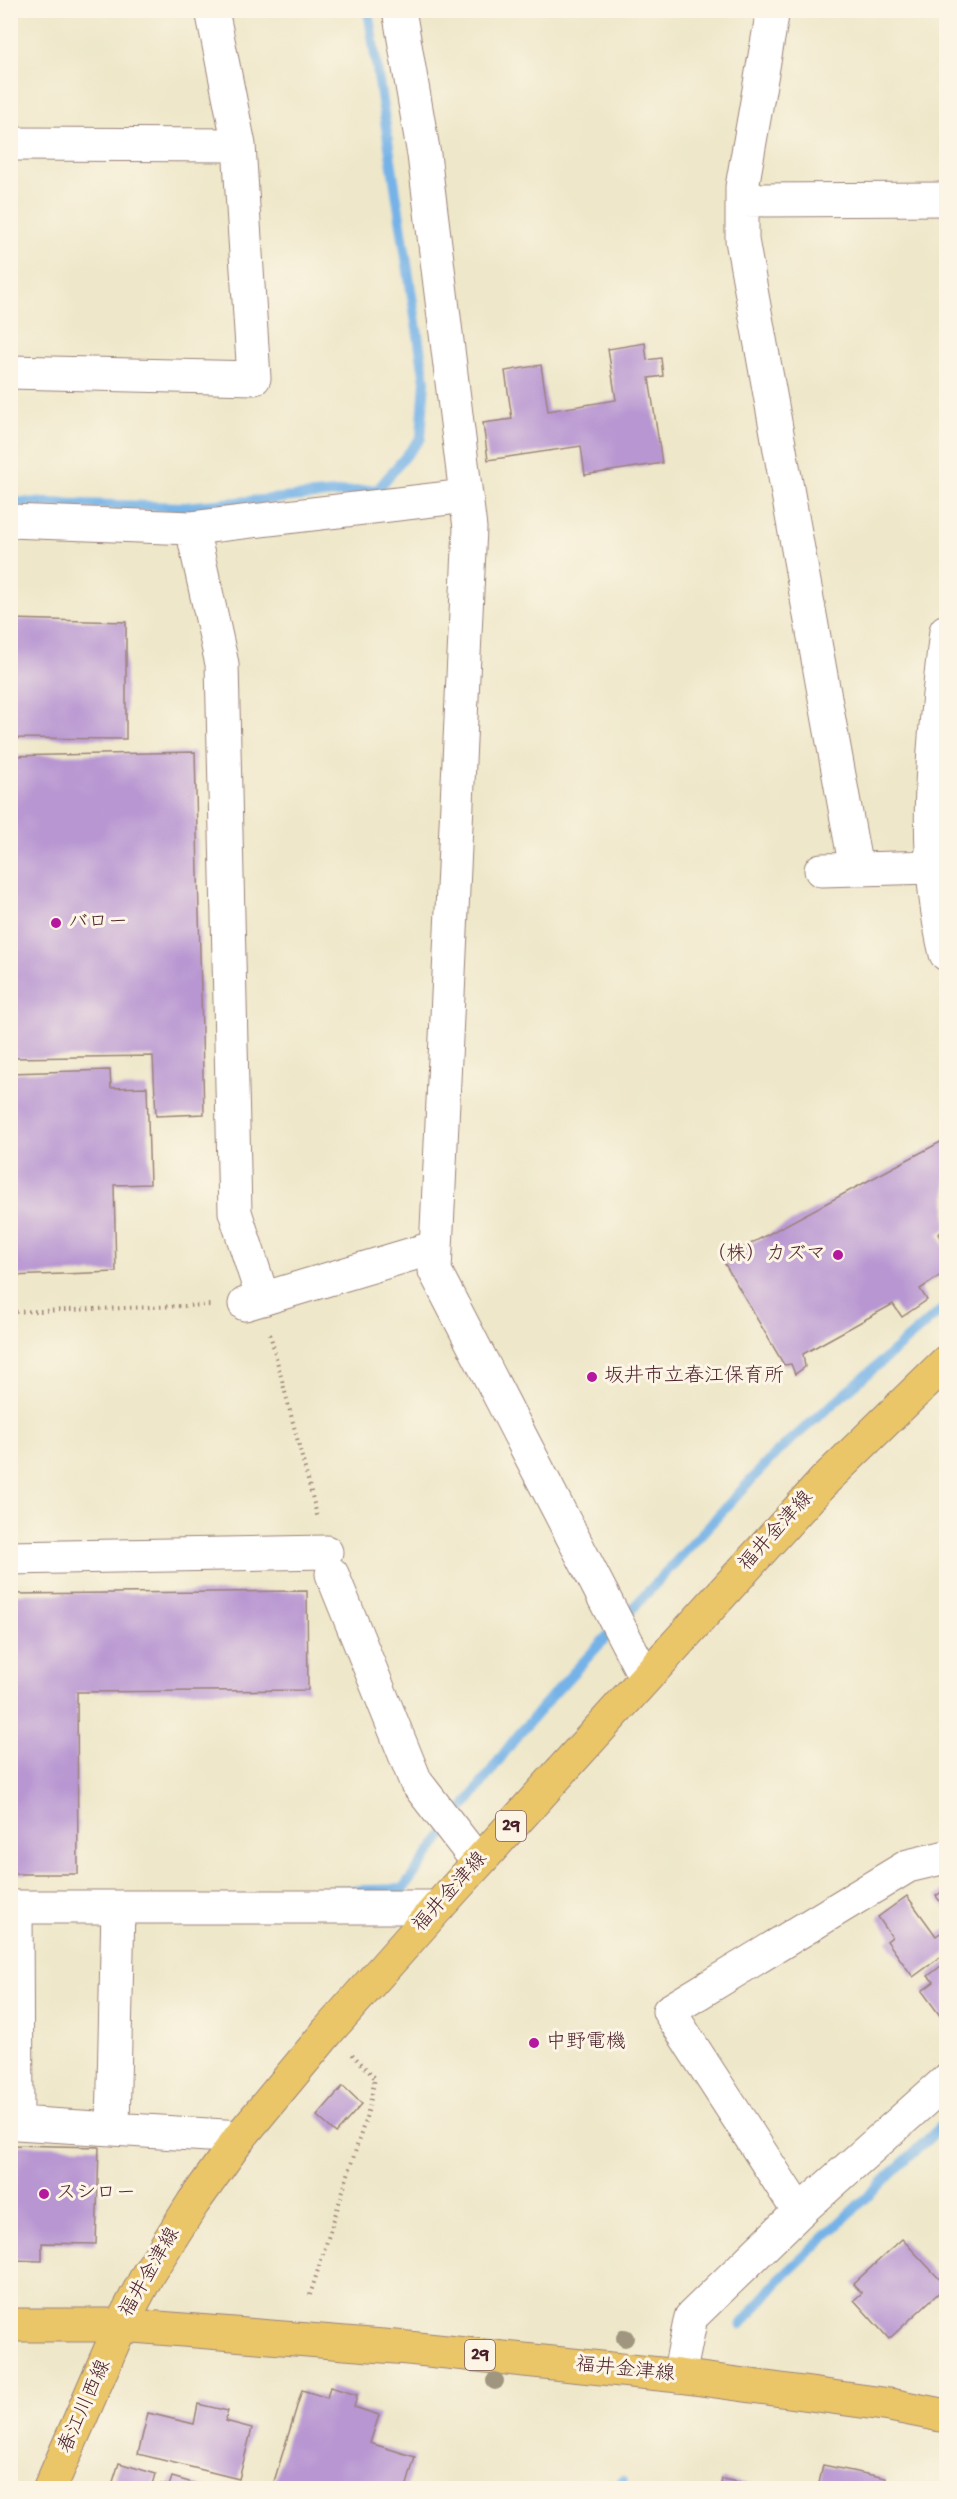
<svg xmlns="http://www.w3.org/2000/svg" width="957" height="2499" font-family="'Gochi Hand','Klee One',sans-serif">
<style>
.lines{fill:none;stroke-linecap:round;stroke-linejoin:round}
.stream{stroke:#75b2e7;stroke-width:10}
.building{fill:#b896d2}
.minor-casing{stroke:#9c837a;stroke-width:35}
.major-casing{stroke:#9c837a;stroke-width:35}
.path{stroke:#9c837a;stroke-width:4;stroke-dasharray:1.5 4.5;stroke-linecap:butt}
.minor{stroke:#fff;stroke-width:33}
.major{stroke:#eac669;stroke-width:33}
.tree{fill:#a09680}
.poi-dot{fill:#b5179e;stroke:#fcf5e5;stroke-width:2}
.labels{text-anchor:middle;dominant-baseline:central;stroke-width:6;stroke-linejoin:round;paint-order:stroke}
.shield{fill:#fcf5e5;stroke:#7f5f63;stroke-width:1.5}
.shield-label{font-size:18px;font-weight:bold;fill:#4a1f2b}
.poi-label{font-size:20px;fill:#4a1f2b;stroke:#fcf5e5;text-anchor:start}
.street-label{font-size:20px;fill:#4a1f2b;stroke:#fcf5e5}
</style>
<rect width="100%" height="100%" fill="#fcf5e5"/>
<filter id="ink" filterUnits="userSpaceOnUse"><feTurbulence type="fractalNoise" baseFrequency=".0167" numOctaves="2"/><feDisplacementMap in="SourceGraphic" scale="12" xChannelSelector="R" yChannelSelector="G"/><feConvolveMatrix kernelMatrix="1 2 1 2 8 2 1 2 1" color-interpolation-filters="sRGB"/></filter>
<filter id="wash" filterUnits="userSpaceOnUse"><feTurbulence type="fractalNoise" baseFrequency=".008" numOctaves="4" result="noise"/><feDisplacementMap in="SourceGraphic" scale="24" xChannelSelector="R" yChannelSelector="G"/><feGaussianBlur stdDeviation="1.35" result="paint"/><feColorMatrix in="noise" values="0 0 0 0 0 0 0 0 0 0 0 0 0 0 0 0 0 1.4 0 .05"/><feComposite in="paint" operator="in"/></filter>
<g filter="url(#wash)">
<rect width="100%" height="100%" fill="#eee7c9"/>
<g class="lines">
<path class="stream" d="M 10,502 L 185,507 L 378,489 L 421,438 L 425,381 L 368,10
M 333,1891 L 403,1889 L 514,1740 L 551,1697 L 776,1453 L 946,1306
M 741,2325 L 777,2282 L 946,2122
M 617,2488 L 623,2481"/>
</g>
<g id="blocks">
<path class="building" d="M 645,343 L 647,360 L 661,358 L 663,376 L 649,378 L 662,463 L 585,475 L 581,446 L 488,460 L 483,423 L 512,419 L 505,371 L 541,365 L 548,411 L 616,400 L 608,349 Z
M 10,619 L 126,622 L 126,739 L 10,738 Z
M 195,752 L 204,1114 L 156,1116 L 153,1056 L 10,1058 L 10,756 Z
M 110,1070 L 111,1088 L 147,1087 L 150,1184 L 114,1185 L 116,1272 L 10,1276 L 10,1073 Z
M 946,1139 L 946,1229 L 938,1234 L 946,1250 L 946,1272 L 920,1289 L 927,1300 L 902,1317 L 893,1304 L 803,1354 L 805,1367 L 795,1374 L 791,1364 L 784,1365 L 722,1259 Z
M 307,1591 L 308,1690 L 77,1692 L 78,1874 L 10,1874 L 10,1594 Z
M 946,1889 L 946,1910 L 936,1896 Z
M 907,1896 L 936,1936 L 946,1929 L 946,1953 L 913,1977 L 887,1941 L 892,1937 L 878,1917 Z
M 946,1962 L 946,2024 L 922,1991 L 934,1982 L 928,1976 Z
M 343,2086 L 362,2104 L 336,2133 L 317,2116 Z
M 10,2145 L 99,2147 L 96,2244 L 42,2243 L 42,2261 L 10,2260 Z
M 902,2239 L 946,2286 L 889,2339 L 854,2300 L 862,2293 L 853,2284 Z
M 330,2387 L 357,2395 L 354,2407 L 379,2415 L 370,2443 L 415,2457 L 406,2488 L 272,2488 L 302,2390 L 327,2398 Z
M 198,2404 L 228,2411 L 225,2421 L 252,2428 L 239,2479 L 138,2454 L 148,2413 L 194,2424 Z
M 119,2463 L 156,2474 L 152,2488 L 111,2488 Z
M 823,2465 L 886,2478 L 884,2488 L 818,2488 Z
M 172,2477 L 210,2488 L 160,2488 L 161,2484 L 169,2486 Z
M 722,2479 L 764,2487 L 764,2488 L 720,2488 Z"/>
</g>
</g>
<g filter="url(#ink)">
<use href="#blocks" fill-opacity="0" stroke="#9c837a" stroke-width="1.5"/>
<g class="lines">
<g class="minor-casing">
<path id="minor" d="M 399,10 L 424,155 L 470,528 L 435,1271 L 645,1677
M 773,10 L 742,187 L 742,240 L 856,869
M 10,144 L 239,145
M 742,200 L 946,199
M 10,372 L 254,378 L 239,145 L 212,10
M 10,521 L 192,528 L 466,496
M 192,528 L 222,664 L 235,1212 L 263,1299
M 946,631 C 934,738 920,848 946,954
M 821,870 L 934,867
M 245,1304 L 436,1247
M 10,1558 L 326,1552
M 332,1574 L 416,1782 L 478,1862
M 10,1907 L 438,1907
M 16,1907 L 17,2123 L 240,2137
M 113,2129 L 118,1907
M 799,2212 L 669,2011 L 908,1866 L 946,1857
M 679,2376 L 691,2317 L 799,2212 L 946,2081"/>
</g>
<g class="major-casing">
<path id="major" d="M 10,2325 L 121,2325 L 408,2348 L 679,2376 L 890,2405 L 946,2416
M 50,2488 L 121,2325 L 148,2274 L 193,2203 L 240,2137 L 328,2031 L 438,1907 L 825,1480 L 946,1362"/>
</g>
<path class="path" d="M 10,1312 L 212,1305
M 270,1334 L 318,1519
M 310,2295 L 369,2108 L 375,2078 L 352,2054"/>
<use href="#minor" class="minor"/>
<use href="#major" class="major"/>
</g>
<g class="tree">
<circle cx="625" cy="2338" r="9"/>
<circle cx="495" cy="2381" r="9"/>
</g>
</g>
<g class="poi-dot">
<circle cx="56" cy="923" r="6"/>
<circle cx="838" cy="1255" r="6"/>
<circle cx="592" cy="1377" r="6"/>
<circle cx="534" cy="2043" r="6"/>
<circle cx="44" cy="2194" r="6"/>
</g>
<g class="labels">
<g class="shield">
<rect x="496" y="1811" width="30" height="30" rx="4.5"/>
<rect x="465" y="2340" width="30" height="30" rx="4.5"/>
</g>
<g class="shield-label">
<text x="511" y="1826">29</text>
<text x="480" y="2355">29</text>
</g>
<g class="poi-label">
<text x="68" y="923">バロー</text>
<text x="826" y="1255" text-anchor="end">（株）カズマ</text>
<text x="604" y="1377">坂井市立春江保育所</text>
<text x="546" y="2043">中野電機</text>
<text x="56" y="2194">スシロー</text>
</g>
<g class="street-label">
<text transform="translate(777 1532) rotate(-48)">福井金津線</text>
<text transform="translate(451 1893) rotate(-48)">福井金津線</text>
<text transform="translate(151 2273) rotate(-60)">福井金津線</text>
<text transform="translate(625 2371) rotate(6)">福井金津線</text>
<text transform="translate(86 2407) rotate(-66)">春江川西線</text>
</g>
</g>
<rect width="957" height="2499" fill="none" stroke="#fcf5e5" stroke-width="36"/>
</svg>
